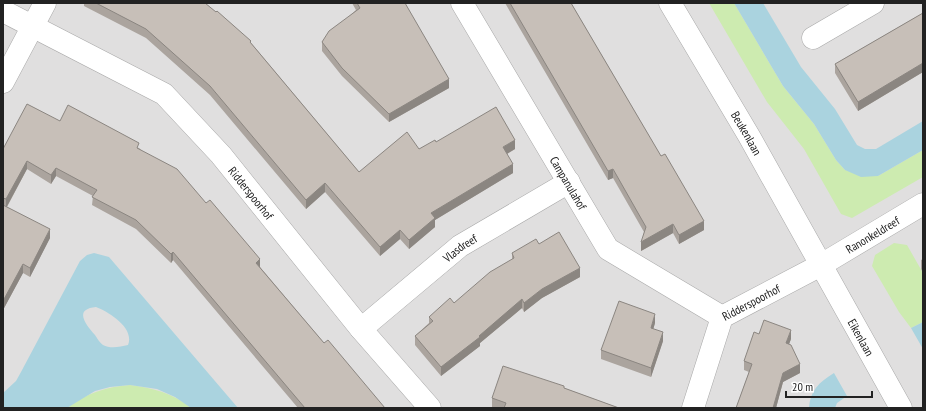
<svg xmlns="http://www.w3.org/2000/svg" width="926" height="411" font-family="'PT Sans Narrow',sans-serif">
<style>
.residential{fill:#e0dfdf}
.grass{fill:#cdebb0}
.water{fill:#aad3df;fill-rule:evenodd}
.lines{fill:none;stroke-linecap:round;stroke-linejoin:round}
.minor-casing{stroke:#a9a9a9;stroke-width:23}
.minor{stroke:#fff;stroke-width:22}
.wall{fill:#aba49e}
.shaded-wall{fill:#8b8681}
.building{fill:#c7bfb8;stroke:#8b8681}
.labels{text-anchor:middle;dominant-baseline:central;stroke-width:4;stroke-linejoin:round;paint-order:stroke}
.street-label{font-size:12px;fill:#222;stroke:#fff}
</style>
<rect width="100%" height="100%" fill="#f2efe9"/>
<path class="residential" d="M 3,3 L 923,3 L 923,408 L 3,408 Z"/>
<path class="grass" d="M 709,3 L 734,3 L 783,86 L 814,124 L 836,160 L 845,170 L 878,176 L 923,150 L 923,177 L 852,218 L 841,214 L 804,149 L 767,102 Z
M 894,243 L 907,245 L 923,273 L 923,322 L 911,328 L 899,312 L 872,266 L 875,255 Z
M 130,385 C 153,388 173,393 191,408 L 67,408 C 86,393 106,387 130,385 Z"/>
<path class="water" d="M 734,3 L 763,3 L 801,67 L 835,109 L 857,145 L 865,149 L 876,149 L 923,121 L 923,150 L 878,176 L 861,177 L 845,170 L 836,160 L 814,124 L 783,86 Z
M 94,253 L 109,257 L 238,408 L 191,408 L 175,397 L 157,389 L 130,385 L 110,387 L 95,391 L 67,408 L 3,408 L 3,393 L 16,381 L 21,372 L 80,261 L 87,255 ZM 96,307 C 109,312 135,328 128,345 C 120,347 110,349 103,345 C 100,343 97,338 95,335 C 86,325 73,309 96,307 Z
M 923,322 L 923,349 L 911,328 Z
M 834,373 L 847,396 L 837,403 L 835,408 L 809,408 C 810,391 819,382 834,373 Z"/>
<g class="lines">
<g class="minor-casing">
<g id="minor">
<path id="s1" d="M 462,3 L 608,249 L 722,317"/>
<path id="s2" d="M 670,3 L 749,136 L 901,408"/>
<path id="s3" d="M 3,11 L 164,94 L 221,155 L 361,329 L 430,408"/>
<path d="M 813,38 L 873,3"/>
<path d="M 3,82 L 45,3"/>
<path id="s4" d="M 361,329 L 460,246 L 569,182"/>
<path id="s5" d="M 693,408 L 722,317 L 821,265 L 923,204"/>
</g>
</g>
<use href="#minor" class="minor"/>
</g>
<path class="wall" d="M 84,3 L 205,3 L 251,43 L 359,172 L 419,149 L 436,142 L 515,149 L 507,154 L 513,173 L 435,220 L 435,227 L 409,249 L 400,239 L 380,256 L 325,192 L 306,209 L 210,95 L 146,38 L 84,6 Z
M 352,3 L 405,3 L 449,88 L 389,122 L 342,76 L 322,51 L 322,42 L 356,10 Z
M 505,3 L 571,3 L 704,230 L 679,244 L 673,233 L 641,251 L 644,232 L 613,178 L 608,180 Z
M 923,13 L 923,72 L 858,111 L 835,73 L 835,64 Z
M 60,121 L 139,148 L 260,267 L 324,343 L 385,408 L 298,408 L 173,260 L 171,263 L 136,229 L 92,205 L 93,196 L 56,176 L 51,184 L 27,169 L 7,207 L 50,238 L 30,277 L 23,273 L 3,310 L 3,149 Z
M 539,244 L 580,277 L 542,298 L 524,312 L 522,308 L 480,343 L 480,346 L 441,376 L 415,345 L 415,336 L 429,323 L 429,317 L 454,303 L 512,260 L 512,253 Z
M 923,259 L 923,273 L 921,269 L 921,260 Z
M 655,323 L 653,329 L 663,341 L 651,377 L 601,359 L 601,350 Z
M 791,339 L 789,344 L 800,373 L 783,382 L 776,408 L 736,408 L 749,372 L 744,370 L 744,361 Z
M 564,388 L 619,408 L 494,408 L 492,407 L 492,398 Z"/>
<path class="shaded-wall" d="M 923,63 L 923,72 L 858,111 L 858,102 Z
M 449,79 L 449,88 L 389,122 L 389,114 Z
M 515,140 L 515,149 L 503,156 L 503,147 Z
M 27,161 L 27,169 L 6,208 L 6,199 Z
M 513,164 L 513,173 L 435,220 L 435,227 L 409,249 L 409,240 L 431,213 Z
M 56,168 L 56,176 L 51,184 L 51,175 Z
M 613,169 L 613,178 L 608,180 L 608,171 Z
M 325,183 L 325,192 L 306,209 L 306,200 Z
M 704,221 L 704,230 L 679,244 L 679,235 Z
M 673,224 L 673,233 L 641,251 L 641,242 Z
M 50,229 L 50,238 L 30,277 L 30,268 Z
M 400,230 L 400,239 L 380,256 L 380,247 Z
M 173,252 L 173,260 L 171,263 L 171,254 Z
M 260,259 L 260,268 L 256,263 Z
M 23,264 L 23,273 L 3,310 L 3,301 Z
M 580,268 L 580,277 L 542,298 L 524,312 L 524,303 L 542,289 Z
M 522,299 L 522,308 L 480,343 L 480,346 L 441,376 L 441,367 Z
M 655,314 L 655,323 L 651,337 L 651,328 Z
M 791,330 L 791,339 L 786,352 L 786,343 Z
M 663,332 L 663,341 L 651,377 L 651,368 Z
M 800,364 L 800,373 L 783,382 L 776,408 L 773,408 L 783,373 Z"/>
<path class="building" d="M 96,3 L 205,3 L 216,12 L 217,11 L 251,41 L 250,42 L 359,172 L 407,132 L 419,149 L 435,140 L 436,142 L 496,107 L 515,140 L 503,147 L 513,164 L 431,213 L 435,218 L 409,240 L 400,230 L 380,247 L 325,183 L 306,200 L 210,86 L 146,29 Z
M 357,3 L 405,3 L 449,79 L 389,114 L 342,68 L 322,42 L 329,31 L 360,8 Z
M 510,3 L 571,3 L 661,156 L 665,154 L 704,221 L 679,235 L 673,224 L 641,242 L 646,227 L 613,169 L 608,171 Z
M 923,13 L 923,63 L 858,102 L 835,64 Z
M 27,104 L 60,121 L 68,105 L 139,143 L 137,148 L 177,169 L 206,203 L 210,200 L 260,259 L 256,263 L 324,343 L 328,340 L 385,408 L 305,408 L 173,252 L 171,254 L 136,220 L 92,197 L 97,190 L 56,168 L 51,175 L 27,161 L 6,199 L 3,198 L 3,149 Z
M 3,205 L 50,229 L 30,268 L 23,264 L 3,301 Z
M 559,232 L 580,268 L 542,289 L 524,303 L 522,299 L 479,336 L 480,337 L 441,367 L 415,336 L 433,321 L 429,317 L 450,298 L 454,303 L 490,272 L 514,258 L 512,253 L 536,239 L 539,244 Z
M 619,301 L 655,314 L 651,328 L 663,332 L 651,368 L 601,350 Z
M 764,320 L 791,330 L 786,343 L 791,345 L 800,364 L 783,373 L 773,408 L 736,408 L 752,364 L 744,361 L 754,332 L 759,334 Z
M 503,366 L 564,386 L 564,388 L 619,408 L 504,408 L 506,403 L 492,398 Z"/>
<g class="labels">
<g class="street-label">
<text stroke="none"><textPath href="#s2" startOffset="151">Beukenlaan</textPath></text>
<text stroke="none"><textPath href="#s1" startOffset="209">Campanulahof</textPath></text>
<text stroke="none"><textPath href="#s3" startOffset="313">Ridderspoorhof</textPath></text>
<text stroke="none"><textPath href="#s5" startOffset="267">Ranonkeldreef</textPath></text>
<text stroke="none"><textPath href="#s4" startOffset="128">Vlasdreef</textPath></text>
<text stroke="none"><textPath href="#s5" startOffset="128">Ridderspoorhof</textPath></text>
<text stroke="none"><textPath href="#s2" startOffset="385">Eikenlaan</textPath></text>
</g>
</g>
<rect width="926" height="411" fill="none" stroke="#222222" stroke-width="8"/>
<path d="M786 391v6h86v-6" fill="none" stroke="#222222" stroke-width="2"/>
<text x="792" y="391" font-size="12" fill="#222222" stroke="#ffffff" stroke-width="3" paint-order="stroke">20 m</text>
</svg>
